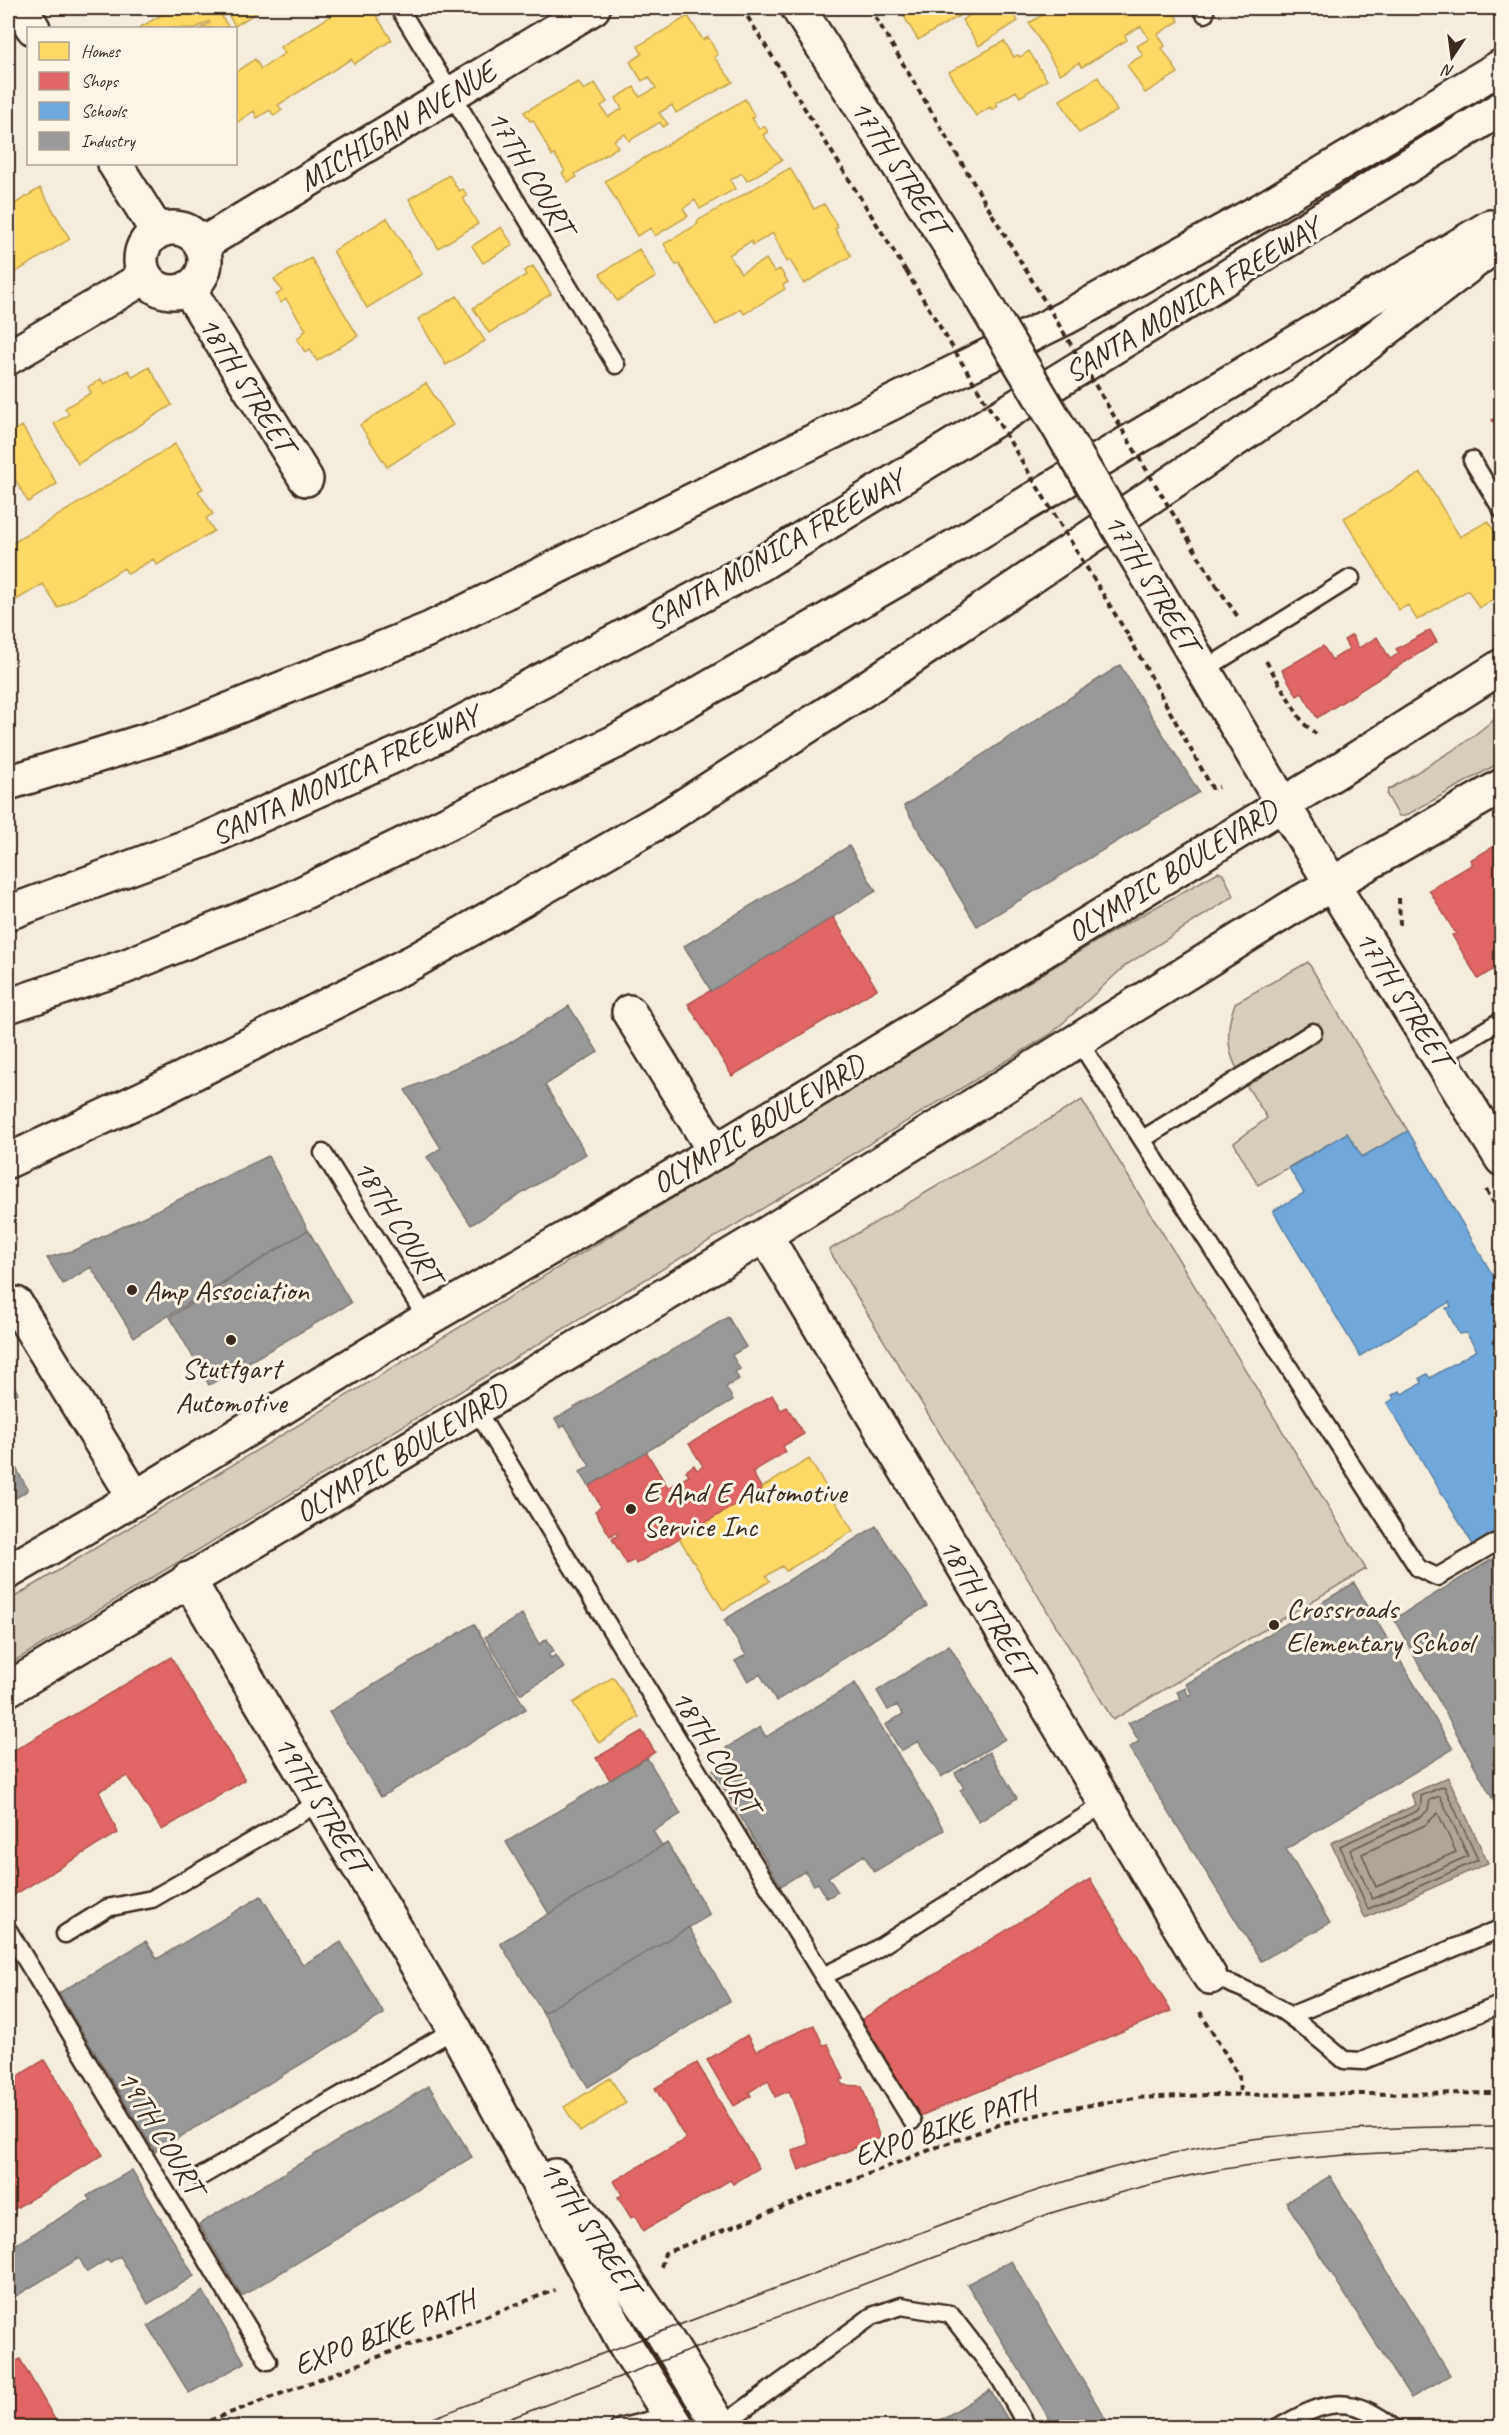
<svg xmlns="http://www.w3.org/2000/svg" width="1509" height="2435" font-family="Caveat,sans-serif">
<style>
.green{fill:#d6cdbd;stroke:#887c6e;stroke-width:1.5}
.water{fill:#b0a596;stroke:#817466;stroke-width:1.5}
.homes{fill:#ffd966;stroke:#c4a450;stroke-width:1.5}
.shops{fill:#e06666;stroke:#ae5450;stroke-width:1.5}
.schools{fill:#6fa8dc;stroke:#5f82a3;stroke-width:1.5}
.industry{fill:#999;stroke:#7d7874;stroke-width:1.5}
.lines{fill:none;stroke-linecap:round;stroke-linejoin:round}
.shore{stroke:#6a5b4e;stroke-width:1.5}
.lane-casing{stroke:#3b2a1e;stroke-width:21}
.street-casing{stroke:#3b2a1e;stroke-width:38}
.secondary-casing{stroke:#3b2a1e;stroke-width:38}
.primary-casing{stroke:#3b2a1e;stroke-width:38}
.highway-casing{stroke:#3b2a1e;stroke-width:38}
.path{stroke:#3b2a1e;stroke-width:4;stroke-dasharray:6 4.5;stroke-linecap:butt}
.lane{stroke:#fcf5e5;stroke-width:16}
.street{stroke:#fcf5e5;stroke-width:33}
.secondary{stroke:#fcf5e5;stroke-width:33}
.primary{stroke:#fcf5e5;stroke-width:33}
.highway{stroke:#fcf5e5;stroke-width:33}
.tram{stroke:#3b2a1e;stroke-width:1.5}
.secondary-bridge-casing{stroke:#3b2a1e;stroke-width:38;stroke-linecap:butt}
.path-bridge{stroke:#3b2a1e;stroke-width:4;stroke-dasharray:6 4.5;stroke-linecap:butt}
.secondary-bridge{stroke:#fcf5e5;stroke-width:33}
.poi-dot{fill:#3b2a1e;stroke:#fcf5e5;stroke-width:2}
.labels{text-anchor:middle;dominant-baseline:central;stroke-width:6;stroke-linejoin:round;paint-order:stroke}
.street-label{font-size:30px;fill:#3b2a1e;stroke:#fcf5e5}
.poi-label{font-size:30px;fill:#3b2a1e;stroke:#fcf5e5;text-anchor:start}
</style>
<rect width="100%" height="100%" fill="#f4eddd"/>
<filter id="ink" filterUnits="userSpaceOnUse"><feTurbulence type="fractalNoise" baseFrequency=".0167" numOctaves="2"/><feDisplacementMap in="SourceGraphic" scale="12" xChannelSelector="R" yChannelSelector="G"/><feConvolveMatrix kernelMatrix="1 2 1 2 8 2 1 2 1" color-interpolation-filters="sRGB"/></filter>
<g filter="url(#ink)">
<path class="green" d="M 1501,714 L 1501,762 L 1405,816 L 1399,816 L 1387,795 L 1388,790 L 1463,744 Z
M 1218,872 L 1223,874 L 1234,896 L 1126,965 L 1051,1034 L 8,1665 L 8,1601 L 1110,933 Z
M 1308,962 L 1408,1131 L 1362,1157 L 1347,1133 L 1258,1185 L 1234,1143 L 1267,1118 C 1242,1075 1216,1054 1235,1003 Z
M 1082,1100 L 1366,1569 L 1113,1720 L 829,1250 Z"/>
<path class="water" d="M 1448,1777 L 1488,1863 L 1365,1918 L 1331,1843 L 1416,1805 L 1411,1794 Z"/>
<path class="homes" d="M 173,8 L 264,8 L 235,26 L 227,13 L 222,17 L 229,28 L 201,28 L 210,23 L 209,21 L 196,28 L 139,28 Z
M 344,8 L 371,8 L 392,40 L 354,64 L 351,59 L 278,105 L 282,110 L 274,116 L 270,110 L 257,118 L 254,111 L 236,123 L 236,72 L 255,59 L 261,69 L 285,53 L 280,47 Z
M 899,8 L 973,8 L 918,40 Z
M 981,8 L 1010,8 L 1018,21 L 979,46 L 962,20 Z
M 1054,8 L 1171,8 L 1179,21 L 1158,34 L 1165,46 L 1162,48 L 1178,73 L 1145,93 L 1127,65 L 1143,55 L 1137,46 L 1149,39 L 1141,26 L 1125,35 L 1127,40 L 1082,67 L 1079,63 L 1060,74 L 1029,23 Z
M 688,16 L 703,40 L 708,37 L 718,55 L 714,57 L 733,82 L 676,113 L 672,105 L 659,113 L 668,124 L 663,127 L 660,122 L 629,141 L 625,134 L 614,140 L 618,147 L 575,174 L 577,177 L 568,182 L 562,173 L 565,171 L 555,155 L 552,156 L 533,120 L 530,121 L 524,112 L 578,82 L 584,90 L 595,83 L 607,102 L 601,106 L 608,117 L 622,109 L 616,98 L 634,87 L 640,97 L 656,88 L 649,77 L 642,81 L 630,62 L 642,54 L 638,46 Z
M 1004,41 L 1014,57 L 1018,55 L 1020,57 L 1029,51 L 1047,80 L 1020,97 L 1016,91 L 996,103 L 998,106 L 992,110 L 990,107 L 976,116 L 949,72 Z
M 1098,77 L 1117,111 L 1079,133 L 1060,100 Z
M 745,99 L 755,117 L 752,118 L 759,129 L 764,126 L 768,132 L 763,135 L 782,160 L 747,181 L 742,173 L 730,180 L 735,189 L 700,209 L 695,200 L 683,209 L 688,216 L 655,236 L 651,228 L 637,236 L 605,181 Z
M 790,168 L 814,209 L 824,204 L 838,227 L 835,229 L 851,256 L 804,284 L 790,260 L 787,262 L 773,233 L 753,245 L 751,241 L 729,255 L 741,273 L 766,259 L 774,272 L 780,269 L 788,282 L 783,285 L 785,289 L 744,314 L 741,309 L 716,325 L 679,264 L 676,265 L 664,244 L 698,224 L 697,221 Z
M 449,175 L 459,191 L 463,189 L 467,196 L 463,198 L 478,224 L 438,248 L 409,199 Z
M 40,188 L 70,239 L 8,277 L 8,208 Z
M 387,218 L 422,274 L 367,308 L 333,251 Z
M 501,227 L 513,245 L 483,263 L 472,246 Z
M 639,249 L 656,277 L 617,301 L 600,274 Z
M 311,258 L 358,336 L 317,361 L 310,349 L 305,352 L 297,339 L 306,330 L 286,299 L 281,303 L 276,295 L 282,291 L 274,279 Z
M 533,266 L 551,294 L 489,333 L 473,308 L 526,275 L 524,271 Z
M 457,296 L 485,341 L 446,365 L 418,319 Z
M 149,367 L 172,405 L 78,464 L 54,424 L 69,414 L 65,408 L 91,393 L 88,387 L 101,379 L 104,384 L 128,370 L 133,377 Z
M 426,383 L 453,425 L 387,467 L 360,425 Z
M 22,426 L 57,484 L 28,502 L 8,467 L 8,434 Z
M 175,444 L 203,489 L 198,491 L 213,514 L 206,518 L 214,531 L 157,565 L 153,559 L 128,574 L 124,568 L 58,608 L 43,584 L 13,602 L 8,593 L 8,546 Z
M 1421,473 L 1460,537 L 1488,521 L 1502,544 L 1502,570 L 1498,572 L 1502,578 L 1502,594 L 1479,608 L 1468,590 L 1417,620 L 1408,605 L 1399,610 L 1344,518 Z
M 809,1459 L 853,1531 L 786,1571 L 782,1566 L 766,1576 L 770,1581 L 723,1610 L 679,1538 Z
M 613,1677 L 639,1717 L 599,1743 L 573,1703 Z
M 610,2078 L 626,2103 L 580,2132 L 564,2107 Z"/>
<path class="shops" d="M 1502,414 L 1502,436 L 1492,420 Z
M 1430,630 L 1437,642 L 1317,718 L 1302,693 L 1297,696 L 1282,670 L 1323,646 L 1332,660 L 1349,649 L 1344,640 L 1352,635 L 1359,648 L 1377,637 L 1390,659 L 1399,653 L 1396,649 Z
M 1502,842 L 1502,964 L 1478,979 L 1452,935 L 1456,934 L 1429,890 L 1473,864 L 1470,860 Z
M 833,917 L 877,989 L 732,1076 L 688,1004 Z
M 772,1395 L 781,1410 L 787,1407 L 804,1434 L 783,1446 L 786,1452 L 752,1472 L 762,1489 L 636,1564 L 634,1560 L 627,1564 L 612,1539 L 618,1535 L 616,1533 L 610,1536 L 595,1511 L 601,1507 L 589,1486 L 646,1451 L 668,1488 L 689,1476 L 686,1471 L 694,1465 L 697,1470 L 703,1466 L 689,1444 Z
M 171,1657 L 245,1780 L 162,1830 L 127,1776 L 99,1791 L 118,1833 L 9,1898 L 8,1754 Z
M 642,1731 L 655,1752 L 610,1780 L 596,1758 Z
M 1090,1879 L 1171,2011 L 920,2116 L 862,2019 Z
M 814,2025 L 823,2045 L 828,2044 L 844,2079 L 841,2080 L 843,2085 L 862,2086 L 880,2138 L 799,2170 L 792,2151 L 809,2144 L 789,2091 L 775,2097 L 768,2080 L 749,2092 L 751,2096 L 734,2106 L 707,2060 L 747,2035 L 756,2051 Z
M 44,2060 L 103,2155 L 8,2213 L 8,2082 Z
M 697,2063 L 759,2168 L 733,2184 L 730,2180 L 643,2231 L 635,2216 L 631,2218 L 618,2197 L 622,2195 L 614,2181 L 686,2139 L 655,2088 Z
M 20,2359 L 60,2428 L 8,2428 L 8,2367 Z"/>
<path class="schools" d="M 1408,1131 L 1502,1291 L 1502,1533 L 1475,1548 L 1387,1403 L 1394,1399 L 1392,1395 L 1400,1391 L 1402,1394 L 1422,1383 L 1420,1378 L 1427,1374 L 1430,1378 L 1477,1350 L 1466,1333 L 1459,1334 L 1446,1308 L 1451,1307 L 1449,1302 L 1360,1356 L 1273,1211 L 1304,1193 L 1289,1168 L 1347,1133 L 1362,1157 Z"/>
<path class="industry" d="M 1120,665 L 1199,792 L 977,926 L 904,806 Z
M 849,846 L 876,891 L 711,991 L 684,946 Z
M 569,1006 L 598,1052 L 545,1085 L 586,1154 L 471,1225 L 427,1157 L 441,1148 L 405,1090 L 508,1044 Z
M 268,1156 L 308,1230 L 134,1337 L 91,1267 L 63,1284 L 47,1258 L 75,1250 Z
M 308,1230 L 351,1303 L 209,1385 L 170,1317 Z
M 728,1317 L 746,1347 L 732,1355 L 740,1369 L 735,1372 L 739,1379 L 726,1387 L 733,1400 L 589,1486 L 580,1472 L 590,1466 L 565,1425 L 561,1428 L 555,1419 Z
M 8,1377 L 18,1393 L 8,1400 Z
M 8,1453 L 28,1490 L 8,1503 Z
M 876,1526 L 927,1606 L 776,1701 L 760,1674 L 748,1681 L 735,1661 L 746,1655 L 724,1620 Z
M 1502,1553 L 1502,1633 L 1491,1637 L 1502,1660 L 1502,1816 L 1394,1619 Z
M 1354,1583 L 1453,1749 L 1286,1849 L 1330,1923 L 1261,1961 L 1129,1748 L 1139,1741 L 1128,1723 L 1181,1699 L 1177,1692 L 1185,1688 L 1188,1695 L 1192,1694 L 1186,1684 Z
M 522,1614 L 539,1644 L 547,1639 L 554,1651 L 548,1654 L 551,1658 L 556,1655 L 564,1668 L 520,1694 L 485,1637 Z
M 474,1624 L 526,1709 L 381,1797 L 329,1712 Z
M 949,1645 L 1005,1739 L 941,1777 L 918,1741 L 901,1751 L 885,1725 L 903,1714 L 897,1705 L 888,1710 L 877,1691 Z
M 855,1683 L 944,1830 L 874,1872 L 864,1855 L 828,1877 L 838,1892 L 827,1898 L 818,1883 L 814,1885 L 805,1871 L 781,1886 L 713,1770 L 732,1758 L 726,1748 L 760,1727 L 766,1737 Z
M 989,1752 L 1017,1798 L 979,1822 L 960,1790 L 964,1788 L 955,1773 Z
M 647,1758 L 681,1814 L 653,1831 L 662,1846 L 549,1914 L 506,1842 Z
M 667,1843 L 710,1915 L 543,2013 L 500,1943 Z
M 261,1896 L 303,1965 L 341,1942 L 384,2014 L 155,2152 L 59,1993 L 146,1941 L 157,1959 Z
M 689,1927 L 730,2001 L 588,2087 L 543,2013 Z
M 429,2086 L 472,2157 L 242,2296 L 199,2224 Z
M 132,2170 L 194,2276 L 148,2304 L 120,2256 L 110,2262 L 108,2259 L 87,2272 L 79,2258 L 8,2301 L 8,2249 L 90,2200 L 87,2196 Z
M 1330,2176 L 1450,2375 L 1411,2398 L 1286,2202 Z
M 1011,2261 L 1111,2428 L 1055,2428 L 967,2284 Z
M 203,2291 L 245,2363 L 189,2393 L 148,2326 Z
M 990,2390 L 1013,2428 L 927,2428 Z"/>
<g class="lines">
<path class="shore" d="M 1444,1786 L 1478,1860 L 1368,1909 L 1340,1846 L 1417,1811 L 1421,1805 L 1421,1796 Z
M 1440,1796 L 1468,1856 L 1372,1899 L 1350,1850 L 1422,1816 L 1428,1810 L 1430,1800 Z
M 1438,1813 L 1456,1852 L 1376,1887 L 1362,1854 L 1425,1825 Z"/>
<g class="lane-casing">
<path id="lane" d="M 399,8 L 616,365
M 1201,8 L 1205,14
M 1472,460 L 1502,510
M 1204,670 L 1351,578
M 1078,1040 L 1418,1568 L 1437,1577 L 1502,1539
M 1440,1057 L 1502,1020
M 1143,1139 L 1313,1032
M 323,1153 L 427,1319
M 475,1408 L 912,2121
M 8,1930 L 268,2361
M 65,1934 L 107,1908 L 152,1899 L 320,1802
M 823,1976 L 867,1955 L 1104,1804
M 1210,1977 C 1264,1991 1303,2025 1344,2060 L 1362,2061 L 1502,2004
M 1292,2015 L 1502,1928
M 200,2177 L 455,2029
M 721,2426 L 872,2316 L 901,2306 L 950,2314 L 999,2377 L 1028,2428
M 619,2428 L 670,2415
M 1278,2428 C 1322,2402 1350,2391 1394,2428"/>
</g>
<g class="street-casing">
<path id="street" d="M 20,8 L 33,28
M 115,164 L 157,231
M141 260a32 32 0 1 1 64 0a32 32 0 1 1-64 0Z
M 201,245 L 593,8
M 188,288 L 306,479
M 8,358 L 145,277
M 629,1012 L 715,1152
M 765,1235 L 1210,1977
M 16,1304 L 135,1498
M 188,1579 L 455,2029 L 626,2346 L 678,2428
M 555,2176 L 662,2332 L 721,2428"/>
</g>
<g class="secondary-casing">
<path id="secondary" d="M 798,8 L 948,242
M 1170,613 L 1282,803 L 1502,1159"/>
</g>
<g class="primary-casing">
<path id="primary" d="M 8,1572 L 135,1498 L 427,1319 L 715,1152 L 1339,770 L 1502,666
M 8,1689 L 765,1235 L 1294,906 L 1502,786"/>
</g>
<g class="highway-casing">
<path id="highway" d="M 8,783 L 177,731 L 430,629 L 1065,318 L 1260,211 L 1502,66
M 8,913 L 205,840 L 425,742 L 759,565 L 1502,108
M 8,1006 L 124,967 L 286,901 L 617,741 L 957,545 L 1490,227
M 8,1161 L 146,1097 L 413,962 L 668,816 L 865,689 L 1300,396 L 1502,240"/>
</g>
<path class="path" d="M 742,8 L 906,271
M 870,8 L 992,214
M 1216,585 L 1238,617
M 1129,637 L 1212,788 L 1219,787
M 1266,661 L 1303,723 L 1316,734
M 1399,898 L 1400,925
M 1486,1190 L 1502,1216
M 1200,2012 L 1239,2076 L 1240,2095
M 661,2267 L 665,2253 L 940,2146 L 1004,2123 L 1054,2111 L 1135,2098 L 1208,2095 L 1502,2093
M 190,2428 L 555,2290"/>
<use href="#lane" class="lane"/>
<use href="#street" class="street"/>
<use href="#secondary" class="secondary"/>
<use href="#primary" class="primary"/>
<use href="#highway" class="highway"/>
<path class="tram" d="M 408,2428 C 538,2377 670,2329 800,2279 C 920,2233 1039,2183 1164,2155 C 1275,2129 1388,2127 1502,2126
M 485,2428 L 1051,2213 C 1090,2201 1129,2189 1170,2180 C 1278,2154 1391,2152 1502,2149"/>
<g class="secondary-bridge-casing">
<path id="secondary-bridge" d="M 948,242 L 1170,613"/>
</g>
<path class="path-bridge" d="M 992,214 L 1216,585
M 906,271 L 1129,637"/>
<use href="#secondary-bridge" class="secondary-bridge"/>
</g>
</g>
<g class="poi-dot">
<circle cx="132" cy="1290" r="6"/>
<circle cx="231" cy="1340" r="6"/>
<circle cx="631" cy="1509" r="6"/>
<circle cx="1274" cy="1625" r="6"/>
</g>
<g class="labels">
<g class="street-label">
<text transform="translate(397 126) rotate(-31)">MICHIGAN AVENUE</text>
<text transform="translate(900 167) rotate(57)">17TH STREET</text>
<text transform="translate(531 172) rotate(59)">17TH COURT</text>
<text transform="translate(1192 300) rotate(-31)">SANTA MONICA FREEWAY</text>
<text transform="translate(247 384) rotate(58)">18TH STREET</text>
<text transform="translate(775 550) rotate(-30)">SANTA MONICA FREEWAY</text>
<text transform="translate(1152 582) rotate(59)">17TH STREET</text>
<text transform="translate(345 775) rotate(-25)">SANTA MONICA FREEWAY</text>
<text transform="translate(1172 871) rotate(-32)">OLYMPIC BOULEVARD</text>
<text transform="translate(1404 998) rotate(58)">17TH STREET</text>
<text transform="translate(758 1124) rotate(-31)">OLYMPIC BOULEVARD</text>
<text transform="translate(398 1221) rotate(58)">18TH COURT</text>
<text transform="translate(401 1453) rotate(-31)">OLYMPIC BOULEVARD</text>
<text transform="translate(987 1607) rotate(59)">18TH STREET</text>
<text transform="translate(716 1751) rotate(58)">18TH COURT</text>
<text transform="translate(322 1804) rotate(59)">19TH STREET</text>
<text transform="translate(945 2126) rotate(-19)">EXPO BIKE PATH</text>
<text transform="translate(161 2132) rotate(59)">19TH COURT</text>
<text transform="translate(590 2227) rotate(56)">19TH STREET</text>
<text transform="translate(384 2332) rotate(-21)">EXPO BIKE PATH</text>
</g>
<g class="poi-label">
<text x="144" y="1290">Amp Association</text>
<text x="231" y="1368" text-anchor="middle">Stuttgart<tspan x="231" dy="34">Automotive</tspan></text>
<text x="643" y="1492">E And E Automotive<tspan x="643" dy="34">Service Inc</tspan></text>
<text x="1286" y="1608">Crossroads<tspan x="1286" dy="34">Elementary School</tspan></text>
</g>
</g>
<rect width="1509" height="2435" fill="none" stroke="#fcf5e5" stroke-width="30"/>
<rect x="15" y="15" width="1479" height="2405" fill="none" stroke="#3b2a1e" stroke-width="2" filter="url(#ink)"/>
<rect x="27" y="27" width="210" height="138" fill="#fcf5e5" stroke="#afa495" stroke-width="1.5"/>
<rect x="39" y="42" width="30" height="18" fill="#ffd966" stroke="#afa495" stroke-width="1.5"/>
<text x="81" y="57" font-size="18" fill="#3b2a1e">Homes</text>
<rect x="39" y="72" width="30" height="18" fill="#e06666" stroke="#afa495" stroke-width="1.5"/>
<text x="81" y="87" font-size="18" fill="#3b2a1e">Shops</text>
<rect x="39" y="102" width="30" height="18" fill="#6fa8dc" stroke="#afa495" stroke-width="1.5"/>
<text x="81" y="117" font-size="18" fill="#3b2a1e">Schools</text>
<rect x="39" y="132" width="30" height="18" fill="#999999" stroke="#afa495" stroke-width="1.5"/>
<text x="81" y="147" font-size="18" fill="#3b2a1e">Industry</text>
<g transform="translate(1452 57) rotate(193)" stroke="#fcf5e5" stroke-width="4.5" paint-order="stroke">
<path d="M0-4.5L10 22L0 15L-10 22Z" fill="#3b2a1e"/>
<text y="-9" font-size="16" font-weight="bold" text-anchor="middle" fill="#3b2a1e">N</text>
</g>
</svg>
